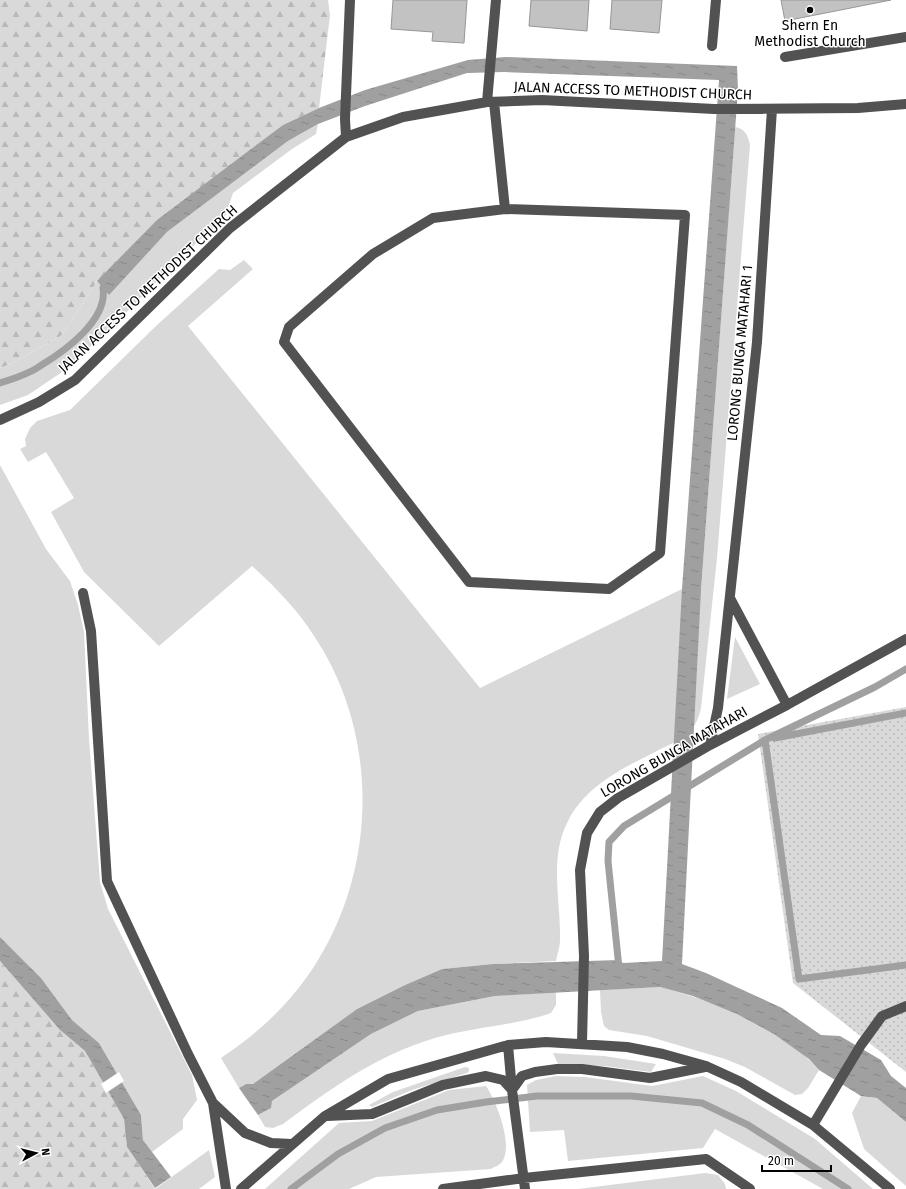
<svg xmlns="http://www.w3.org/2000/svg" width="906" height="1189" font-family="'Fira Sans',sans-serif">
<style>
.grass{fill:#d9d9d9}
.forest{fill:url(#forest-firs)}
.park{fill:url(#park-dots)}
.water{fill:url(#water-ripples)}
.pier{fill:#fff}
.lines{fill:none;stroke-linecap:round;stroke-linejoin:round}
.stream{stroke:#a0a0a0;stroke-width:7}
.building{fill:#c2c2c2;stroke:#969696}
.minor{stroke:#525252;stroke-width:10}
.poi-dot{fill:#000;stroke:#fff;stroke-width:1.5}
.labels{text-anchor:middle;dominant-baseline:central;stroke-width:3;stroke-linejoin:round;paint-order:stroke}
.poi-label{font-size:14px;fill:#000;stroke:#fff}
.street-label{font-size:14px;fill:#000;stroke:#fff}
</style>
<defs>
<pattern id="forest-firs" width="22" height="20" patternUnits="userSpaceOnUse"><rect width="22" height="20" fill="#d9d9d9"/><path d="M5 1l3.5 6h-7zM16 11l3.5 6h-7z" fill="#b8b8b8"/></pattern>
<pattern id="park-dots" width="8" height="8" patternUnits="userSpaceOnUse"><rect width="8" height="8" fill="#d9d9d9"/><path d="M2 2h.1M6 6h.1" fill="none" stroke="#b8b8b8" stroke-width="1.8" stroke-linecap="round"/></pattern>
<pattern id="water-ripples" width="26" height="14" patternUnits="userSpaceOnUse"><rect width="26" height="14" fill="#a0a0a0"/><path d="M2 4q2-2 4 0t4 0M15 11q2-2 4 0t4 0" fill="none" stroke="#888"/></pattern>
</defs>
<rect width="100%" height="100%" fill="#fff"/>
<path class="grass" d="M 318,124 L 316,134 L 292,149 L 233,193 L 225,217 L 179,259 L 118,321 L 65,370 L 28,395 L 0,405 L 0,368 L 13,363 L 62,335 L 97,281 L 109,294 L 167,232 L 288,141 Z
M 735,127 C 745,128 748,136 750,145 L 717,558 L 701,708 C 699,717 696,725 689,732 C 679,741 666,746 655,752 C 621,769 584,787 567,823 C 549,859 561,902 560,940 C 560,947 557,955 556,961 L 493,964 L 442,969 L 405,985 L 357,1009 L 253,1084 L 246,1084 L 239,1088 L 221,1058 C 260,1032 294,1000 318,960 C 378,863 378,731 314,636 C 297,609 275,587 252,566 L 159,646 L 84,572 L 51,512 L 74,498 L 46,452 L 28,462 L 20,449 L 26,446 L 25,439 L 30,428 L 37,421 L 70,410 L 157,325 L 219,269 L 230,270 L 244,260 L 253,269 L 188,326 L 480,688 L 682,589 L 701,590 Z
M 0,465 L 46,549 L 70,581 L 78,605 L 84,632 L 89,739 L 100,882 L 108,909 L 192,1075 L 197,1100 L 183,1119 L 183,1129 L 152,1152 L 143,1140 L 141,1115 L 99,1043 L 72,1020 L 41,978 L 0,937 Z
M 735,637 L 760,684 L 727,699 Z
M 660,987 C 716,1002 779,1025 819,1070 L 808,1088 L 802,1094 L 795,1095 L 745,1067 L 725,1059 L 647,1036 L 609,1030 L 604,1026 L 601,1012 L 600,990 Z
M 556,992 L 556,1005 L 551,1013 C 514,1026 473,1027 435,1038 C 377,1055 330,1089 283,1124 L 273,1128 L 265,1127 L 258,1115 L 270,1108 L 272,1101 L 371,1034 L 418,1011 L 495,996 Z
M 553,1053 L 604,1056 L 656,1064 L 651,1072 L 604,1066 L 558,1064 Z
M 465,1067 L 469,1068 L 469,1071 L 467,1073 L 412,1090 L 372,1107 L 369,1105 L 393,1092 Z
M 556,1076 L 585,1077 L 652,1086 L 703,1076 L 736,1091 L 815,1139 L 873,1189 L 823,1189 L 715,1129 L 703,1148 L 568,1161 L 564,1130 L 530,1132 L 527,1085 L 536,1080 Z
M 486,1086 C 496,1101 514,1145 502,1162 C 500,1165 494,1167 491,1169 L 376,1177 L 349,1189 L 265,1189 L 339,1123 L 372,1121 L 449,1090 Z
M 861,1096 L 877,1098 L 906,1122 L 906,1186 L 864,1149 L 852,1113 Z
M 209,1150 L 215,1177 L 199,1189 L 155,1189 Z
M 705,1173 L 718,1175 L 725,1184 L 726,1189 L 578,1189 Z"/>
<path class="forest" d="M 0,0 L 328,0 L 330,15 L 319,108 L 283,125 L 97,281 L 62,335 L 13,363 L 0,368 Z
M 0,961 L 60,1030 L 85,1051 L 124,1119 L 127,1147 L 155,1189 L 0,1189 Z"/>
<path class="park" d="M 906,707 L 906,1072 L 793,983 L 758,734 Z"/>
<path class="water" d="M 505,57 L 737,66 L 738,90 L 701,590 L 682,964 L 706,973 L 782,1008 L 821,1035 L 840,1036 L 881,1060 L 891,1076 L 906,1088 L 906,1122 L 877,1098 L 861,1096 L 819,1070 L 809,1059 L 774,1034 L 737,1014 L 693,996 L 660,987 L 495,996 L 418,1011 L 371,1034 L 272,1101 L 271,1108 L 258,1115 L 239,1088 L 246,1084 L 253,1084 L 357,1009 L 405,985 L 442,969 L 493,964 L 619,960 L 623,963 L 662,961 L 682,589 L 719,80 L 504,72 L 467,73 L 365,106 L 318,124 L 288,141 L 167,232 L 109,295 L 97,281 L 157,220 L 283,125 L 319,108 L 365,90 L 468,60 Z
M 0,937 L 41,978 L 72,1020 L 99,1043 L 141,1115 L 143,1140 L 171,1177 L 155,1188 L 127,1147 L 124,1119 L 85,1051 L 60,1030 L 0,961 Z"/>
<path class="pier" d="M 119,1072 L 124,1081 L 106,1093 L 101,1084 Z"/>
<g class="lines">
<path class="stream" d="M 0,383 C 13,379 29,374 40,366 C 65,351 108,320 103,288
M 775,738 L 906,713
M 765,740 L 799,979 L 906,965
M 619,968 L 608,861 L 609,842 L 624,826 L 765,740 L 875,687 L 906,669
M 291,1189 L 338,1154 L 385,1128 L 437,1110 L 486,1102 L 537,1096 L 631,1096 L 702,1103 L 748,1125 L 848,1189"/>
</g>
<path class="building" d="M 393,0 L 467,0 L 464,43 L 432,41 L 433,32 L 391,29 Z
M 531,0 L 589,0 L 587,31 L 529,26 Z
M 612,0 L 662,0 L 659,33 L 610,29 Z
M 781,0 L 891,0 L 785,21 Z"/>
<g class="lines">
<path class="minor" d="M 712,46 L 716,0
M 785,57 L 906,37
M 487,102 L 496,0
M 494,102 L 505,209
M 346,137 L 345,119 L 350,0
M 505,209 L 685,215 L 660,553 L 609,589 L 469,582 L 284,342 L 289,327 L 373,254 L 433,218 Z
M 0,420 L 39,402 L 75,380 L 230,228 L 346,137 L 403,117 L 487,102 L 542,100 L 714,109 L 858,108 L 906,104
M 83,593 L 91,631 L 107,881 L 188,1054 L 213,1103 L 245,1133 L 271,1143 L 292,1144
M 730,598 L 787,705
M 710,745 L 718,708 L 757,342 L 772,109
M 582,1043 L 584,956 L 580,870 L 587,833 L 600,812 L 618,798 L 710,745 L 787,705 L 906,639
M 508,1045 L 512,1090 L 525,1189
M 512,1090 L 522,1076 L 535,1072 L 557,1069 L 582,1069 L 650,1078 L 705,1067
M 213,1103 L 226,1189
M 327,1116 L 372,1114 L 443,1085 L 486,1076 L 503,1080 L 512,1090
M 813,1125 L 861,1045 L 882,1016 L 906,1006
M 241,1189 L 325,1116 L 388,1079 L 508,1045 L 546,1042 L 627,1047 L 663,1054 L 706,1066 L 741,1082 L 813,1125 L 890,1189
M 443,1189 L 524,1178 L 706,1159 L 750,1189"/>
</g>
<circle class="poi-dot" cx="810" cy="10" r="4"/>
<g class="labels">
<g class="poi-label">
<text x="810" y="25">Shern En<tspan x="810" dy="16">Methodist Church</tspan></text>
</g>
<g class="street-label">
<text transform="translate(633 91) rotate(2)">JALAN ACCESS TO METHODIST CHURCH</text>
<text transform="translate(148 289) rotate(-43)">JALAN ACCESS TO METHODIST CHURCH</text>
<text transform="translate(740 353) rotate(-85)">LORONG BUNGA MATAHARI 1</text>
<text transform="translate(674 752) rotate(-30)">LORONG BUNGA MATAHARI</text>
</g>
</g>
<g transform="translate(36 1153) rotate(83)" stroke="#ffffff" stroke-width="3" paint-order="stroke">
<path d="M0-3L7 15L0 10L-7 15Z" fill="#000000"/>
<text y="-6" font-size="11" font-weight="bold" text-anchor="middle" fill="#000000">N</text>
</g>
<path d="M762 1165v6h69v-6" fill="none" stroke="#000000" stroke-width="2"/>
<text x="768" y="1165" font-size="12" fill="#000000" stroke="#ffffff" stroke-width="3" paint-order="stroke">20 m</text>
</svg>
